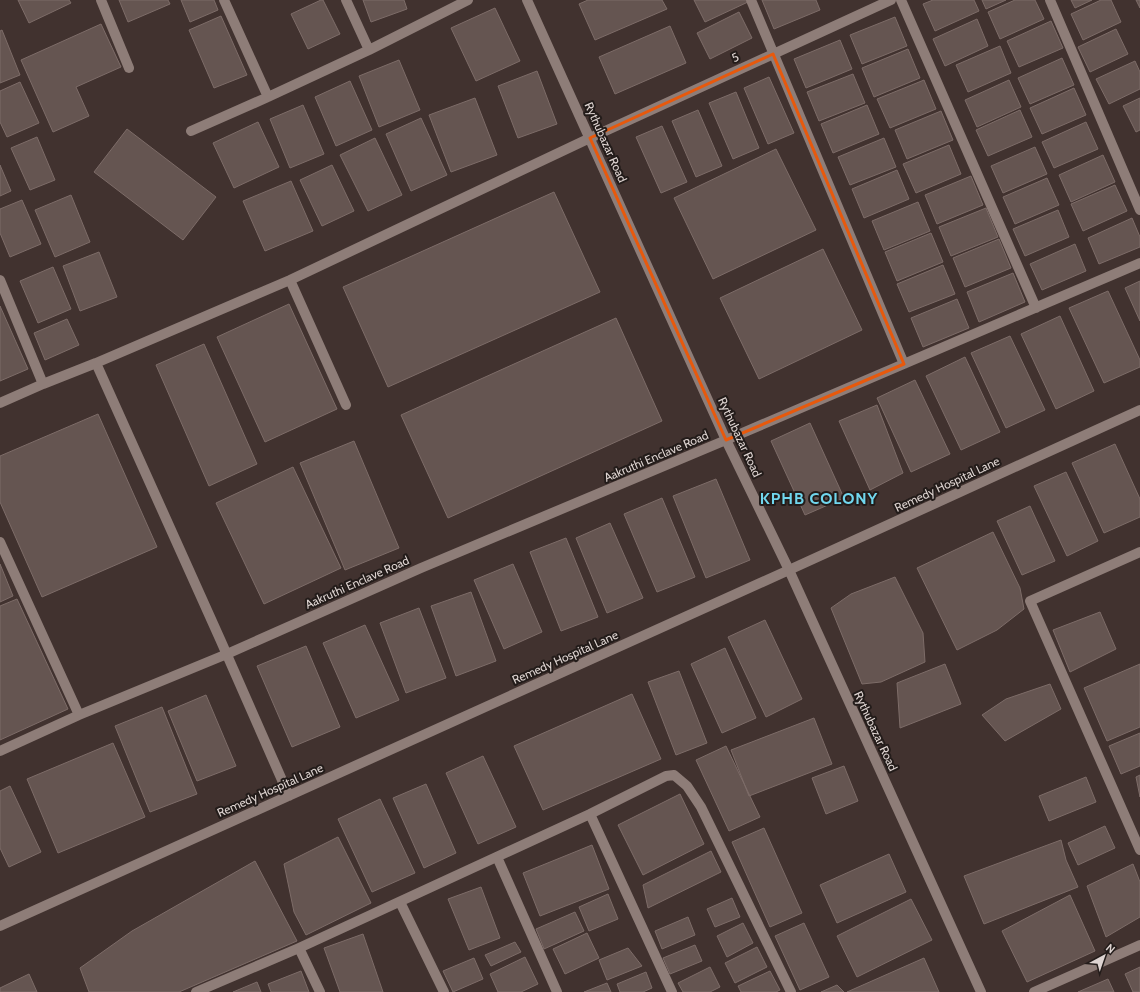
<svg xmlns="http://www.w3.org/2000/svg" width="1140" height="992" font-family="Cabin,sans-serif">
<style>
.building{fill:#655551;stroke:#7d6c68}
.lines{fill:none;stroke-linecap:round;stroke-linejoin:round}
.minor{stroke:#8e7d78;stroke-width:10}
.marked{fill:none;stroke:#e8590c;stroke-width:3;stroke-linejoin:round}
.labels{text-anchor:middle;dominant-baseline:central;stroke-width:4;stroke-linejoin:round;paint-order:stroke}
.street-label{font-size:12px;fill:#ded4d1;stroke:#231c1a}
.district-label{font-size:16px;font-weight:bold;letter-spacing:1px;fill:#71d7ee;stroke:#231c1a}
</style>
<rect width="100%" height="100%" fill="#41322f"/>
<path class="building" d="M 18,0 L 69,0 L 71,3 L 29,23 Z
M 119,0 L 168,0 L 170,4 L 128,22 Z
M 181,0 L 214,0 L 218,10 L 190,22 Z
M 321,0 L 323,0 L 340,34 L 308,49 L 291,14 Z
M 363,0 L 404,0 L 407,9 L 371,22 Z
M 588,0 L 662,0 L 667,9 L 595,40 L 579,4 Z
M 694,0 L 747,0 L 748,2 L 705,22 Z
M 762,0 L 816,0 L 820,10 L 774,29 Z
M 933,0 L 974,0 L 979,11 L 935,31 L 923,4 Z
M 982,0 L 1006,0 L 986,9 Z
M 1015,0 L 1035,0 L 1044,19 L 1000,39 L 988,12 Z
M 1071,0 L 1092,0 L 1075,8 Z
M 1101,0 L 1111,0 L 1121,22 L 1083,40 L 1071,14 Z
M 1136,0 L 1140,0 L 1140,8 Z
M 495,8 L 520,61 L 476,81 L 451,28 Z
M 739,12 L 752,38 L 710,59 L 697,33 Z
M 221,16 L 247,75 L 214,88 L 189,30 Z
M 895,17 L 907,46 L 862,64 L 850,35 Z
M 977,19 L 988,46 L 945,66 L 933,39 Z
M 1051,21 L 1063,48 L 1019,67 L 1007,41 Z
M 101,24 L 121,67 L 76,87 L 89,116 L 53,132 L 21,60 Z
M 670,26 L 686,63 L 615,94 L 599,57 Z
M 1116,29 L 1128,54 L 1090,72 L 1078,47 Z
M 2,30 L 20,75 L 0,83 L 0,31 Z
M 840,40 L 852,69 L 806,88 L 794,59 Z
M 1000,46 L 1011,73 L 968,92 L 956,65 Z
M 908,49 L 920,78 L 874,97 L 862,68 Z
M 1062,58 L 1074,85 L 1030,104 L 1018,78 Z
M 399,60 L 420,110 L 379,127 L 359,76 Z
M 1135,61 L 1140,72 L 1140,89 L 1109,104 L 1096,79 Z
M 537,71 L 557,124 L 518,138 L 498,86 Z
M 853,74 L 865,103 L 819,121 L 807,92 Z
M 769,77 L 794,133 L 768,144 L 744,88 Z
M 924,80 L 936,109 L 890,128 L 877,99 Z
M 1009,80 L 1021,107 L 977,127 L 965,100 Z
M 350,81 L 372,130 L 336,146 L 315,97 Z
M 20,82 L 39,123 L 7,137 L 0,122 L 0,91 Z
M 1074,88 L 1086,115 L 1042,134 L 1030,108 Z
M 736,92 L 759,148 L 733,159 L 709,103 Z
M 475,98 L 497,155 L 451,172 L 429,115 Z
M 1140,98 L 1140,130 L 1136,132 L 1123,106 Z
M 303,105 L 324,154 L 290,168 L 270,119 Z
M 867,105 L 879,134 L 833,153 L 821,124 Z
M 698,110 L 722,166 L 696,177 L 672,121 Z
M 1020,110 L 1032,137 L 988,156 L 976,130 Z
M 941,111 L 953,140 L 907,159 L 895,130 Z
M 421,118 L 447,175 L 411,191 L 386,134 Z
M 258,122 L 279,167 L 234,188 L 213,143 Z
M 1086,122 L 1098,149 L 1054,168 L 1042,142 Z
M 662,126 L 687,182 L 661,193 L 636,137 Z
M 127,129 L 216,197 L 183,240 L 94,172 Z
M 37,137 L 55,180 L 30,190 L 11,148 Z
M 375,138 L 402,195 L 368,211 L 340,155 Z
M 884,138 L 896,167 L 850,185 L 838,157 Z
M 949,145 L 961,174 L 916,193 L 903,164 Z
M 1035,147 L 1047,174 L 1003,193 L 991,166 Z
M 776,149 L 816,230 L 713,279 L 674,198 Z
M 1103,155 L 1115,182 L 1071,202 L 1059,175 Z
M 0,165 L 11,191 L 0,196 Z
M 332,165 L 354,211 L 322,226 L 300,180 Z
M 897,170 L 909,199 L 864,218 L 852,189 Z
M 971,176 L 983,205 L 937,224 L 925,195 Z
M 1047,178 L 1059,205 L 1015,224 L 1003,197 Z
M 291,181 L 313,231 L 265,251 L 243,201 Z
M 1115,185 L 1127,211 L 1083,231 L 1071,204 Z
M 554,192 L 600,292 L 388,387 L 343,287 Z
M 71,195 L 90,242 L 55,257 L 35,210 Z
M 22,200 L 41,244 L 10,257 L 0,233 L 0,209 Z
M 918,202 L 930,231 L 884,250 L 872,221 Z
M 986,208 L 998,237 L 951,256 L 939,227 Z
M 1058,210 L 1069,237 L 1025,256 L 1013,229 Z
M 1132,218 L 1140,237 L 1140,247 L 1099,264 L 1088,238 Z
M 931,233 L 943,262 L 897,281 L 885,252 Z
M 999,239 L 1011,268 L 965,287 L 953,258 Z
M 1075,244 L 1086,271 L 1042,290 L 1030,264 Z
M 823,249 L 862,330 L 759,379 L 720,298 Z
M 99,252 L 117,297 L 80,311 L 63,266 Z
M 943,265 L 955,294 L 909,312 L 897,284 Z
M 53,267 L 71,309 L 38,323 L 20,281 Z
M 1013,273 L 1025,302 L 979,322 L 967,292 Z
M 1140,281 L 1140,321 L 1125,288 Z
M 1108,291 L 1140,360 L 1140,367 L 1104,383 L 1069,308 Z
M 957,299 L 969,328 L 923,347 L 911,318 Z
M 289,304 L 337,409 L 265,442 L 217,337 Z
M 0,306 L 28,369 L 0,381 Z
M 1060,316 L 1094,391 L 1056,409 L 1021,334 Z
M 616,318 L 662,421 L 448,518 L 401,415 Z
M 67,319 L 79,345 L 45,360 L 34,333 Z
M 1010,336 L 1045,410 L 1006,428 L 971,353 Z
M 204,344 L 257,464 L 209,486 L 156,365 Z
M 965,357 L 1000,432 L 961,450 L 926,376 Z
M 915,380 L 950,454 L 911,472 L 877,398 Z
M 877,405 L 903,473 L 870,490 L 839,421 Z
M 98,414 L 157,547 L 42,597 L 0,502 L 0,456 Z
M 810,423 L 844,498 L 805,515 L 771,441 Z
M 354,441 L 399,548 L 345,570 L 300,463 Z
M 1115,444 L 1140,499 L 1140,517 L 1104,533 L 1072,463 Z
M 293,467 L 341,568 L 264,604 L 216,503 Z
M 1066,472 L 1098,541 L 1067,556 L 1034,486 Z
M 716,479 L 750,560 L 706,578 L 673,496 Z
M 662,498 L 695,577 L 657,592 L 624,514 Z
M 1030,506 L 1055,561 L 1022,575 L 997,521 Z
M 610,523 L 643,598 L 607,613 L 576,538 Z
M 993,532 L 1020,588 L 1024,609 L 997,630 L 957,650 L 917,568 Z
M 566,538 L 598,617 L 561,631 L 530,552 Z
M 0,564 L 13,596 L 0,602 Z
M 513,564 L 542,632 L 504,649 L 474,580 Z
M 895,577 L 923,633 L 925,662 L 881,682 L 862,684 L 831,608 L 851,594 Z
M 471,592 L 496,661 L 456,676 L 431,606 Z
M 17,599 L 68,709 L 0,740 L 0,606 Z
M 419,608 L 446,678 L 406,693 L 380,623 Z
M 1100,612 L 1116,649 L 1070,672 L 1053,630 Z
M 765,620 L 802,699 L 766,717 L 728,637 Z
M 365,625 L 399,700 L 356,718 L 323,643 Z
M 306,646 L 340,727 L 292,747 L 257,666 Z
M 725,648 L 756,718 L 722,733 L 691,664 Z
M 945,664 L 961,704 L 900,728 L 897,683 Z
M 1140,664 L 1140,727 L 1107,741 L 1084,688 Z
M 679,671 L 707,743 L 676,755 L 648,682 Z
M 1050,684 L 1061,709 L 1005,741 L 982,715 L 1006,699 Z
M 632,694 L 661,759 L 543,810 L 514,746 Z
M 206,695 L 236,766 L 197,781 L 168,711 Z
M 162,707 L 197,794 L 150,812 L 115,726 Z
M 814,718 L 832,764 L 749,796 L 731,750 Z
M 1140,733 L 1140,766 L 1121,774 L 1109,746 Z
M 113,743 L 145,817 L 58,853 L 27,779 Z
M 726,746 L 760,817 L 729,831 L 696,760 Z
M 483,756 L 516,827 L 478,844 L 446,773 Z
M 844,766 L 858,801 L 826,814 L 812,778 Z
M 1140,775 L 1140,797 L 1136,777 Z
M 1086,777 L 1096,802 L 1049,821 L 1039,796 Z
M 426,784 L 456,853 L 424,868 L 393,798 Z
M 10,786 L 41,852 L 9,867 L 0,848 L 0,791 Z
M 680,794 L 704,844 L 643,875 L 618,825 Z
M 380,799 L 415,873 L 372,892 L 338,819 Z
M 1105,826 L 1115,848 L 1078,865 L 1068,843 Z
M 764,828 L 802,913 L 770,927 L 732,842 Z
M 338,837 L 371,903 L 306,935 L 294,912 L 284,864 Z
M 1061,840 L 1066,860 L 1078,887 L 984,924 L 964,876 Z
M 592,845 L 609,889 L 540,916 L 523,873 Z
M 711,851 L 721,872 L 648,908 L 643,885 Z
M 889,854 L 906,892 L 837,923 L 820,885 Z
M 255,861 L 297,941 L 179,992 L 89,992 L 80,968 L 132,931 Z
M 1133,864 L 1140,882 L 1140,917 L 1106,937 L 1087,886 Z
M 481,887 L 500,938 L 469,950 L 448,899 Z
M 608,894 L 618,919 L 589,931 L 579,907 Z
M 1070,895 L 1095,951 L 1027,982 L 1002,931 Z
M 732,898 L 740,917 L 715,927 L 707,909 Z
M 911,899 L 932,940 L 857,977 L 837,936 Z
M 575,912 L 584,931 L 544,949 L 536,929 Z
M 688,917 L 695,935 L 662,949 L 655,931 Z
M 743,923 L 753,943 L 727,957 L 717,936 Z
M 804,923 L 829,977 L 800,990 L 775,936 Z
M 587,933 L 599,958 L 565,974 L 553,949 Z
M 363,934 L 383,992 L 340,992 L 324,948 Z
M 515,942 L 521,952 L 491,966 L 485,955 Z
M 695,945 L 702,961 L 670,974 L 663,958 Z
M 757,947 L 767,967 L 735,983 L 725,963 Z
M 628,948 L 642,966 L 607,980 L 599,960 Z
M 525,957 L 538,984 L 521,992 L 498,992 L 490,974 Z
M 474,958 L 483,979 L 453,992 L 443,971 Z
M 924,958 L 939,992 L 847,992 Z
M 710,967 L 720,987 L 710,992 L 683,992 L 678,983 Z
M 1140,967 L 1140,992 L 1133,992 L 1125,974 Z
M 301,971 L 309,992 L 271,992 L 268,984 Z
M 770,971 L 780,990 L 776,992 L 741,992 L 738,986 Z
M 646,972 L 652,988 L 643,992 L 620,992 L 617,984 Z
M 29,974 L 37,992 L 0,992 L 0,988 Z
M 1108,979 L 1114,992 L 1078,992 Z
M 257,982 L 261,992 L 233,992 Z
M 607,983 L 611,992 L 584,992 Z
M 837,985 L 844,992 L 821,992 Z"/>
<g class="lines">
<path class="minor" d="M 101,0 L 129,68
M 224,0 L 268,97
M 346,0 L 369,50
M 527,0 L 726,440 L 789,570 L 981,992
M 751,0 L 904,364
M 901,0 L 1036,308
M 1050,0 L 1140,210
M 191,131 L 268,97 L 369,50 L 468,0
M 0,280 L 43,384
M 290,280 L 346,405
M 96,363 L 220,639 L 289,796
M 0,403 L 43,384 L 96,363 L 290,280 L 590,138 L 891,0
M 0,542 L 79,715
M 1140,552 L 1030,601 L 1140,850
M 0,751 L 79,715 L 227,654 L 421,568 L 726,440 L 1140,263
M 590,814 L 672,992
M 497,857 L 557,992
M 400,902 L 444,992
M 0,926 L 789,570 L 1140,410
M 299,948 L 320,992
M 196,992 L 299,948 L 590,814 L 666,776 L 674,775 L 687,786 L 701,807 L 791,992
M 1034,992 L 1140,945"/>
</g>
<path class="marked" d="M 773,54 L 904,364 L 726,440 L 590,138 Z"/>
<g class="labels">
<g class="street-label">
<text transform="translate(735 57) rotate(-25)">5</text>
<text transform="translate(606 142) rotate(66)">Rythubazar Road</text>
<text transform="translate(740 437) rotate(65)">Rythubazar Road</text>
<text transform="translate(656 456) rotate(-23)">Aakruthi Enclave Road</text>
<text transform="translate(947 484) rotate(-25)">Remedy Hospital Lane</text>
<text transform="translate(357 582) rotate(-24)">Aakruthi Enclave Road</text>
<text transform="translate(565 657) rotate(-24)">Remedy Hospital Lane</text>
<text transform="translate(876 731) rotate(65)">Rythubazar Road</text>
<text transform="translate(270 790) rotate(-24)">Remedy Hospital Lane</text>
</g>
<g class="district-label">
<text x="819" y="498">KPHB COLONY</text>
</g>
</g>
<g transform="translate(1104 956) rotate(40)" stroke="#231c1a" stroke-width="3" paint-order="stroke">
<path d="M0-3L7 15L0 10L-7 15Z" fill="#ded4d1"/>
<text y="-6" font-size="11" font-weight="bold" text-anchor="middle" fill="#ded4d1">N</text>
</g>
</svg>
